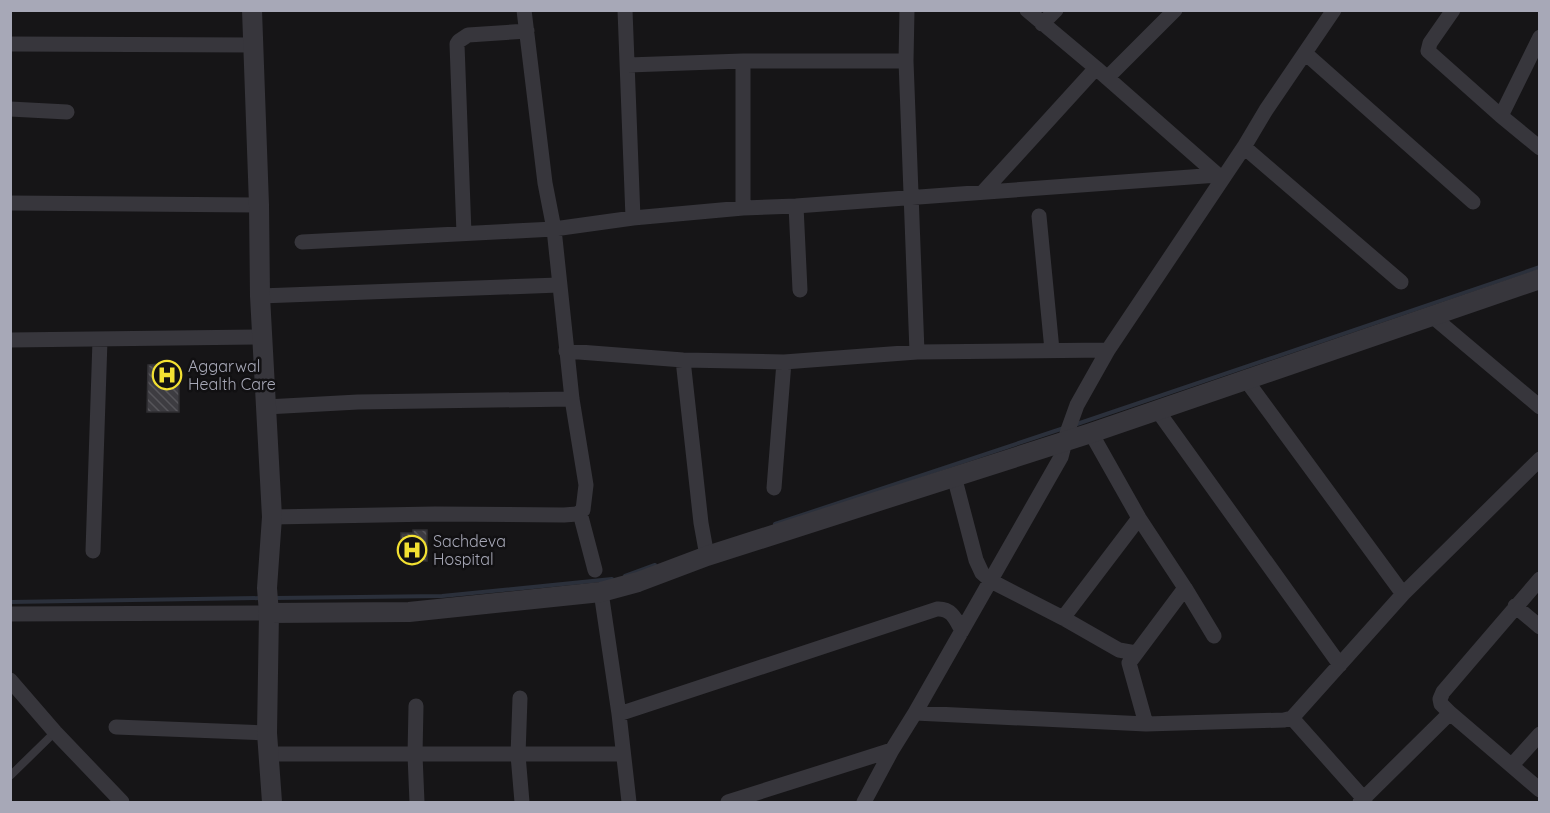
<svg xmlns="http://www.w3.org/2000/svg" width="1550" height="813" font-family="Quicksand,sans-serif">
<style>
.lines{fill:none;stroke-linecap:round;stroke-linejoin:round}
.stream{stroke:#2b303b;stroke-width:4}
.building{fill:url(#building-back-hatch);stroke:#302f33;stroke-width:1.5}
.service{stroke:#37363c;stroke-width:8}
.minor{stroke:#37363c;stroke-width:15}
.tertiary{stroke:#37363c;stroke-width:20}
.labels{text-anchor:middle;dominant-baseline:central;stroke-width:5;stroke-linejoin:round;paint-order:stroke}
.poi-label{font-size:16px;fill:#a7a8b7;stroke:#111012;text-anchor:start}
</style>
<defs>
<pattern id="building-back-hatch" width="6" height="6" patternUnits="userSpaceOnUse" patternTransform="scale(1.5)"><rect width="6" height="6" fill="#3d3c41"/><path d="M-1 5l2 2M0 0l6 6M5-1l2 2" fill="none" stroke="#56555a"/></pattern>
</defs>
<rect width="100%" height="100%" fill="#161517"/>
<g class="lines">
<path class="stream" d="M 1074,425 L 1540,267
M 775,524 L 1064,428
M 625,576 L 655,565
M 275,598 L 442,596 L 612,579
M 10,602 L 262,598"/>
</g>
<path class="building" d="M 160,364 L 161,368 L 179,367 L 179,412 L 147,412 L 148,365 Z
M 413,530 L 427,530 L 427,561 L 401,560 L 401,533 L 413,533 Z"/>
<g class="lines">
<path class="service" d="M 10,776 L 55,732"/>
<path class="minor" d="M 625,10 L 633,218
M 907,10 L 906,61 L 917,352
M 1027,10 L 1096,68 L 1220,177
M 1453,10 L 1430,43 L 1428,51 L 1501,116 L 1540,148
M 1042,24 L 1056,10
M 10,44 L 253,45
M 1305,53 L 1473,202
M 743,61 L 743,208
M 628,65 L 743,61 L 906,61
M 1107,78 L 1175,10
M 10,109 L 67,112
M 1501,116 L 1540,37
M 1244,147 L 1401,282
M 983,192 L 1096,68
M 10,203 L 259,205
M 796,206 L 800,290
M 1039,216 L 1052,350
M 464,234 L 457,44 L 459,41 L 468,35 L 527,31
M 302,242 L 554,229 L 633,218 L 743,208 L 796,206 L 1218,175
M 260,296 L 559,285
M 1432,316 L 1540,407
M 10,340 L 263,337
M 566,351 L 683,360 L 784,362 L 917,352 L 1108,350
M 683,360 L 701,523 L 707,556
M 1246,380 L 1403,594
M 266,407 L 358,402 L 572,399
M 1157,410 L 1340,665
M 1091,433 L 1139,518 L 1185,588 L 1214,636
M 954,476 L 976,560 L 982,573 L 991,581 L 1063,618 L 1119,650 L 1136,653
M 774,488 L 784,362
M 580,513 L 595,570
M 272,517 L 435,514 L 564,515 L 577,514 L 583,510 L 586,485 L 572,399 L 554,229 L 545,183 L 524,10
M 93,551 L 100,340
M 1540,579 L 1443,692 L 1440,699 L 1441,704 L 1450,713 L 1540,790
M 601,592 L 619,714 L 629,802
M 1515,606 L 1540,627
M 10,614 L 269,613
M 1063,618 L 1139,518
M 10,680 L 55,732 L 122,802
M 520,698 L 518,755 L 522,802
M 416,706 L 415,755 L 417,802
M 915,713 L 1146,724 L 1284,720 L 1292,718 L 1403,594 L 1540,459
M 619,714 L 937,609 C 952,608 956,620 962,631
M 1292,718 L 1365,800
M 1146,724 L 1129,663 L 1185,588
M 116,727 L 267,733
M 269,754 L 622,754
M 1512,765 L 1540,734
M 728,802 L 892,750
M 864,802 L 892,750 L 915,713 L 1061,457 L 1068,430 L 1077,405 L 1108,350 L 1244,147 L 1266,110 L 1334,10
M 1360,802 L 1450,713"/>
<path class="tertiary" d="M 252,10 L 259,205 L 260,296 L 272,517 L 267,588 L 269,613 L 267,733 L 272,802
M 269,613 L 409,612 L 601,592 L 638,582 L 707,556 L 1091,433 L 1540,279"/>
</g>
<defs>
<g id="hospital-ring" transform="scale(1.5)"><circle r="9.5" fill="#111012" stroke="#f2e032" stroke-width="1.5"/><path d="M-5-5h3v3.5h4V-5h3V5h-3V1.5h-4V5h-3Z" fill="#f2e032"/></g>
</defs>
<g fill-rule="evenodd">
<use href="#hospital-ring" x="167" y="375"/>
<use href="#hospital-ring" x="412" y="550"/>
</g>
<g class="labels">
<g class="poi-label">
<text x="188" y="366">Aggarwal<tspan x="188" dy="18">Health Care</tspan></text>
<text x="433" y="541">Sachdeva<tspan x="433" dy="18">Hospital</tspan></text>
</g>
</g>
<rect width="1550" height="813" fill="none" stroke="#a7a8b7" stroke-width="24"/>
</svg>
